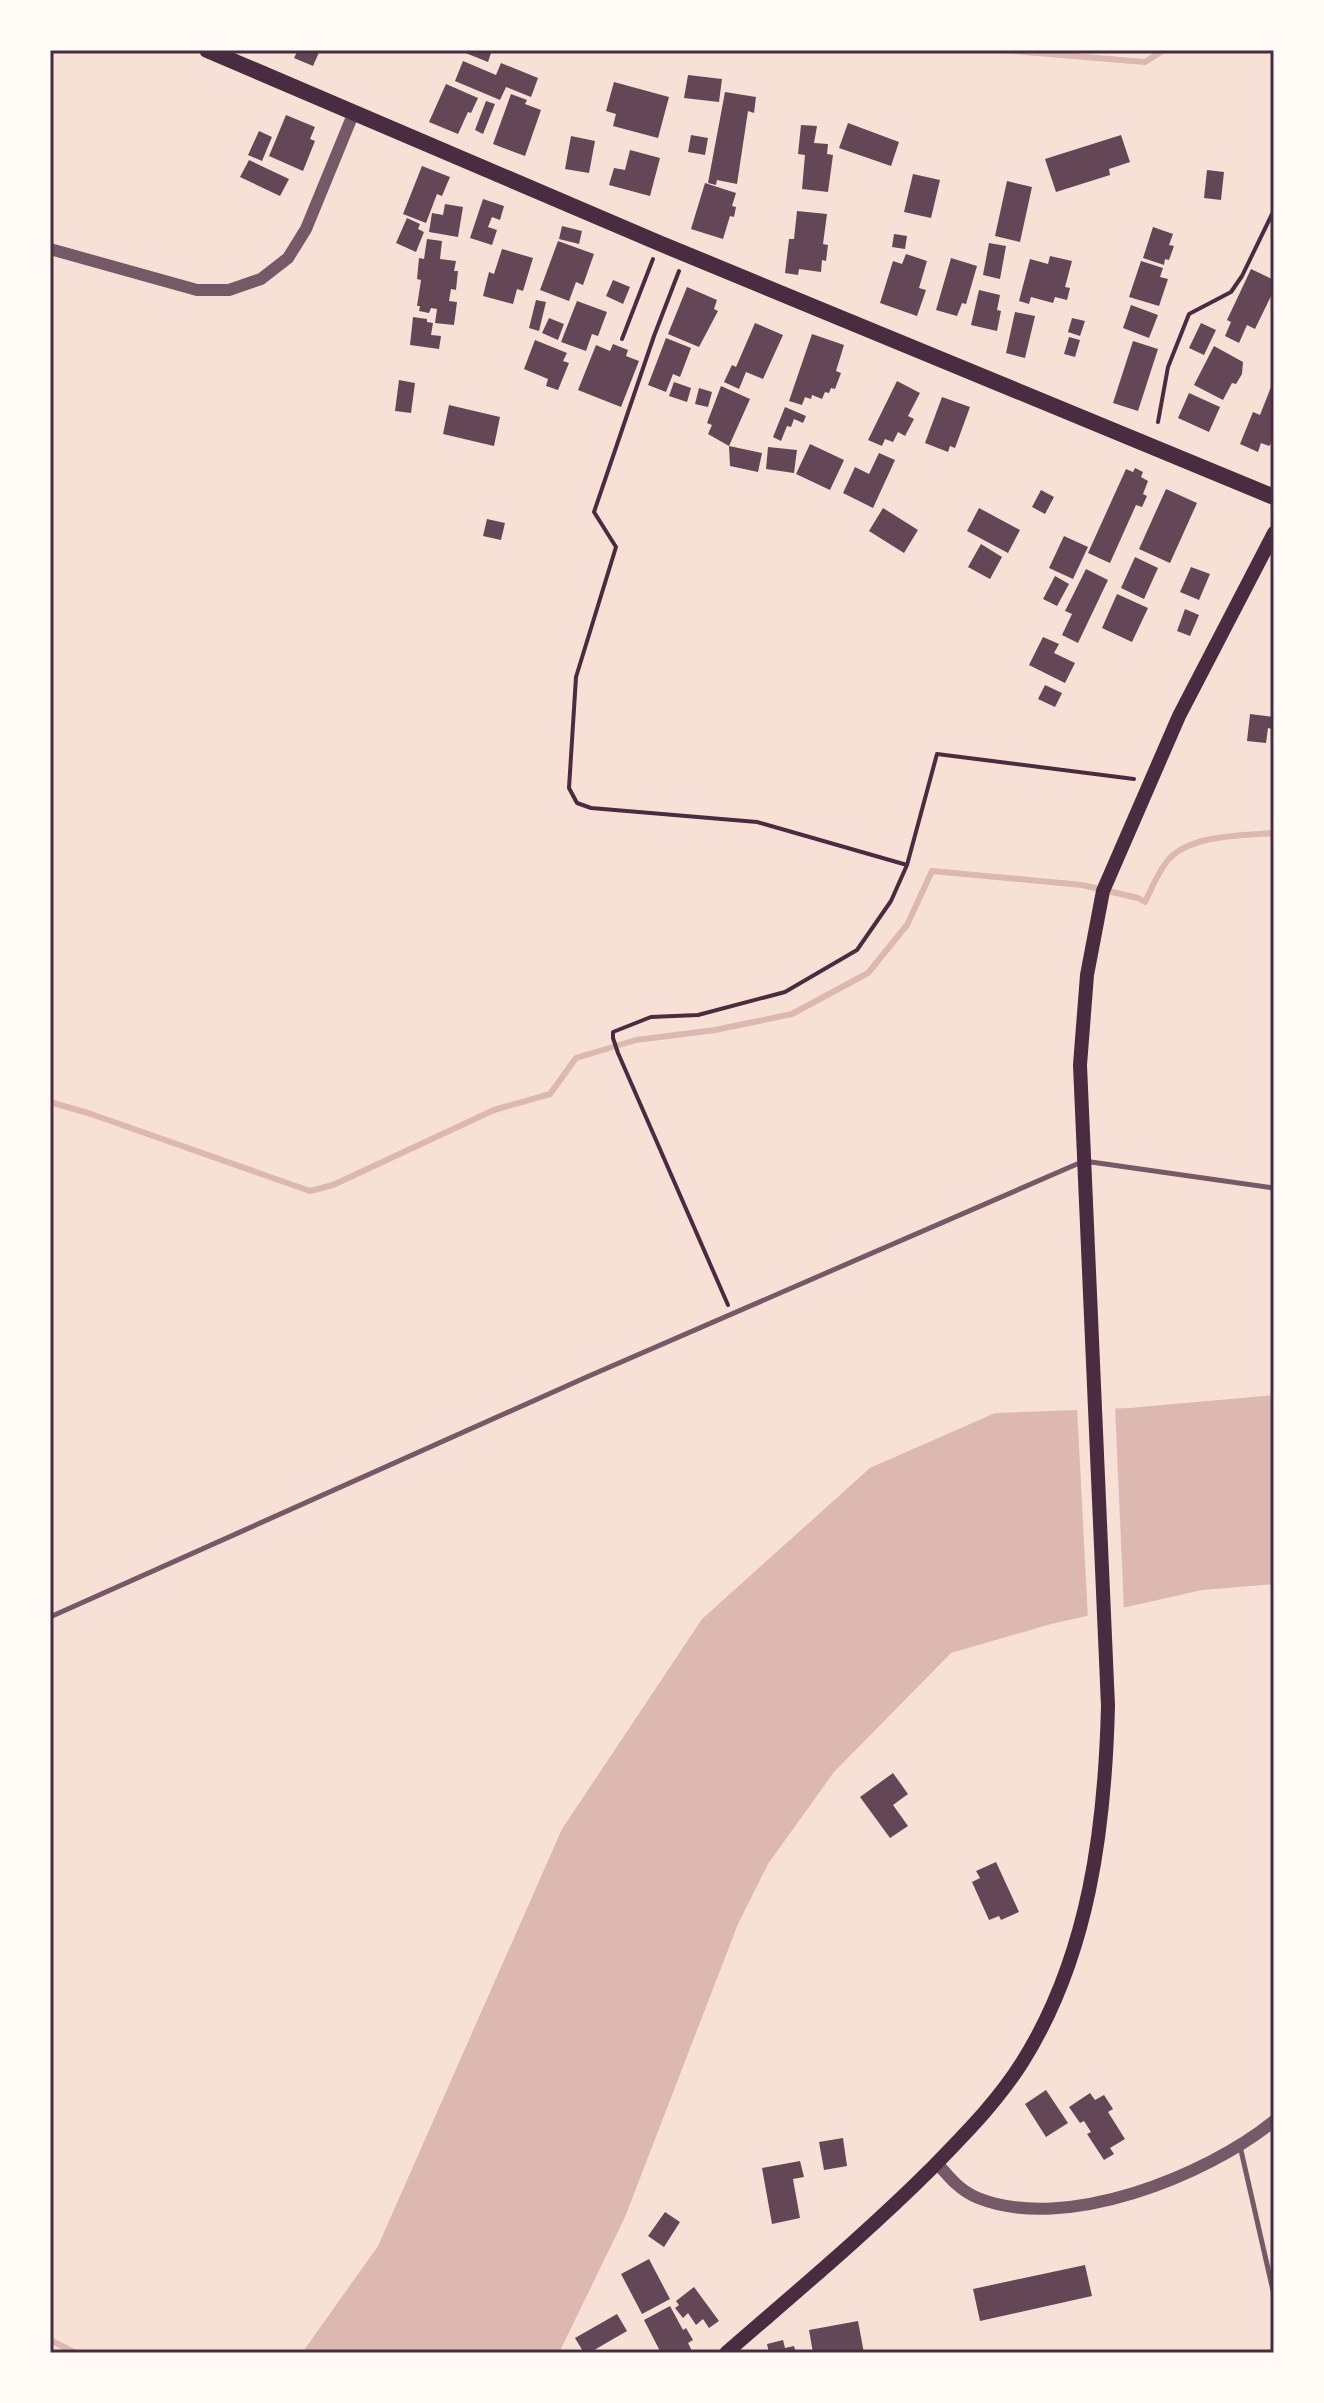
<svg xmlns="http://www.w3.org/2000/svg" width="1324" height="2403" font-family="'Roboto Condensed',sans-serif">
<style>
.water{fill:#dcb8b0}
.pier{fill:#f7e1d7}
.lines{fill:none;stroke-linecap:round;stroke-linejoin:round}
.stream{stroke:#dcb8b0;stroke-width:6}
.building{fill:#644757}
.path{stroke:#4a2c40;stroke-width:4}
.service{stroke:#755966;stroke-width:5}
.tertiary{stroke:#755966;stroke-width:12}
.primary{stroke:#4a2c40;stroke-width:14}
.trunk{stroke:#4a2c40;stroke-width:16}
.neatline{fill:none;stroke:#4a2c40;stroke-width:3}
</style>
<rect width="100%" height="100%" fill="#f7e1d7"/>
<path class="water" d="M 1274,1395 L 1274,1584 L 1202,1590 L 1051,1624 L 951,1653 L 834,1772 L 768,1864 L 738,1924 L 625,2217 L 559,2353 L 302,2353 L 378,2246 L 562,1829 L 702,1619 L 870,1468 L 995,1413 L 1129,1408 Z"/>
<path class="pier" d="M 1115,1405 L 1124,1612 L 1088,1620 L 1077,1406 Z"/>
<g class="lines">
<path class="stream" d="M 1000,50 L 1145,62 L 1164,50
M 50,1102 L 91,1114 L 310,1191 L 333,1185 L 494,1110 L 550,1094 L 576,1058 L 636,1040 L 715,1030 L 792,1014 L 868,973 L 907,925 L 932,871 L 1082,885 L 1138,898 L 1145,902 C 1152,888 1159,869 1170,858 C 1192,835 1244,835 1274,833
M 50,2340 L 76,2353"/>
</g>
<path class="building" d="M 298,50 L 320,50 L 313,66 L 294,58 Z
M 458,50 L 492,50 L 488,62 Z
M 463,61 L 496,75 L 501,63 L 538,78 L 531,97 L 506,87 L 500,100 L 455,81 Z
M 688,75 L 722,79 L 719,102 L 684,98 Z
M 614,82 L 669,97 L 658,138 L 613,126 L 616,114 L 606,111 Z
M 446,84 L 478,98 L 471,113 L 468,112 L 458,134 L 429,122 Z
M 725,92 L 756,97 L 754,113 L 748,111 L 737,184 L 717,180 L 716,185 L 708,183 Z
M 511,94 L 527,100 L 525,104 L 541,110 L 525,156 L 493,144 Z
M 486,101 L 495,104 L 483,134 L 475,130 Z
M 286,115 L 315,127 L 310,139 L 315,141 L 303,171 L 269,156 Z
M 848,123 L 899,142 L 891,166 L 839,148 Z
M 801,125 L 817,126 L 814,143 L 828,144 L 827,154 L 833,155 L 828,192 L 802,189 L 805,155 L 798,154 Z
M 259,131 L 272,137 L 262,161 L 248,155 Z
M 691,135 L 708,138 L 705,155 L 688,152 Z
M 1121,135 L 1130,162 L 1109,169 L 1110,175 L 1056,192 L 1045,159 Z
M 571,136 L 595,141 L 589,173 L 565,169 Z
M 630,150 L 660,158 L 650,196 L 609,185 L 614,168 L 625,170 Z
M 249,160 L 289,179 L 280,196 L 240,177 Z
M 422,166 L 450,177 L 442,196 L 437,194 L 426,223 L 403,214 Z
M 1207,170 L 1224,172 L 1221,200 L 1204,198 Z
M 913,174 L 940,180 L 931,218 L 904,212 Z
M 1007,181 L 1032,187 L 1020,242 L 995,236 Z
M 705,183 L 736,193 L 732,206 L 736,207 L 734,217 L 730,216 L 723,239 L 691,229 Z
M 483,199 L 504,206 L 500,220 L 492,217 L 488,227 L 497,230 L 492,245 L 470,238 Z
M 445,204 L 463,207 L 458,237 L 429,232 L 432,213 L 443,215 Z
M 797,211 L 827,214 L 823,244 L 828,245 L 826,261 L 822,260 L 821,272 L 799,269 L 798,275 L 785,273 L 789,239 L 794,239 Z
M 407,218 L 420,224 L 418,229 L 424,232 L 416,252 L 396,243 Z
M 562,226 L 582,231 L 579,244 L 559,239 Z
M 1153,227 L 1173,234 L 1169,245 L 1174,246 L 1169,260 L 1165,259 L 1164,265 L 1143,258 Z
M 894,234 L 907,236 L 905,249 L 892,247 Z
M 427,239 L 442,241 L 440,259 L 456,261 L 454,271 L 458,271 L 456,290 L 451,289 L 449,301 L 457,302 L 454,325 L 435,323 L 437,309 L 431,308 L 429,313 L 419,311 L 420,306 L 417,306 L 421,280 L 417,279 L 419,258 L 424,259 Z
M 558,241 L 594,254 L 583,285 L 576,282 L 569,301 L 540,290 Z
M 989,243 L 1006,246 L 1000,279 L 983,275 Z
M 502,249 L 533,258 L 523,291 L 517,289 L 513,304 L 483,296 L 489,272 L 494,274 Z
M 906,254 L 927,261 L 919,288 L 926,290 L 917,316 L 880,303 L 893,261 L 902,264 Z
M 1050,256 L 1072,261 L 1065,287 L 1070,288 L 1067,300 L 1055,297 L 1053,303 L 1031,297 L 1029,304 L 1019,301 L 1030,259 L 1048,264 Z
M 951,258 L 977,266 L 966,304 L 962,303 L 957,316 L 936,310 Z
M 1141,261 L 1163,268 L 1160,277 L 1168,279 L 1159,306 L 1129,297 Z
M 1251,269 L 1274,280 L 1274,290 L 1255,329 L 1247,325 L 1239,343 L 1225,336 L 1231,322 L 1227,320 Z
M 613,280 L 630,287 L 623,304 L 606,296 Z
M 687,287 L 717,300 L 714,309 L 718,311 L 699,347 L 668,334 Z
M 979,290 L 1000,295 L 997,310 L 1001,311 L 997,331 L 971,325 Z
M 536,300 L 546,302 L 539,331 L 529,328 Z
M 577,301 L 607,312 L 598,336 L 592,334 L 586,351 L 561,342 Z
M 1131,305 L 1158,315 L 1149,338 L 1123,328 Z
M 1015,312 L 1035,316 L 1025,358 L 1006,353 Z
M 413,317 L 427,319 L 427,322 L 433,323 L 431,335 L 441,336 L 439,349 L 410,345 Z
M 549,318 L 564,324 L 558,340 L 542,333 Z
M 1072,318 L 1085,321 L 1080,336 L 1068,332 Z
M 755,323 L 783,335 L 763,379 L 746,372 L 739,389 L 724,382 L 732,365 L 736,367 Z
M 1201,323 L 1216,330 L 1204,355 L 1189,348 Z
M 812,334 L 844,345 L 836,371 L 841,373 L 835,389 L 831,388 L 829,393 L 825,392 L 822,399 L 812,395 L 811,399 L 805,397 L 802,405 L 789,401 Z
M 1069,337 L 1080,340 L 1075,357 L 1064,354 Z
M 666,338 L 691,348 L 680,377 L 673,374 L 666,392 L 648,385 Z
M 535,340 L 567,353 L 563,361 L 569,363 L 558,390 L 546,386 L 548,379 L 524,369 Z
M 1133,341 L 1158,349 L 1138,411 L 1113,403 Z
M 613,344 L 628,350 L 626,356 L 639,361 L 621,407 L 578,390 L 596,345 L 610,351 Z
M 1214,346 L 1243,362 L 1242,374 L 1236,384 L 1232,383 L 1223,400 L 1194,385 Z
M 399,380 L 415,383 L 411,413 L 395,411 Z
M 897,381 L 920,393 L 908,416 L 914,419 L 905,436 L 898,432 L 893,442 L 885,439 L 882,446 L 868,440 Z
M 674,382 L 691,388 L 687,402 L 669,396 Z
M 721,386 L 750,399 L 729,446 L 708,434 L 712,425 L 707,423 Z
M 1271,387 L 1274,389 L 1274,439 L 1269,446 L 1261,443 L 1258,452 L 1240,444 L 1253,412 L 1260,415 Z
M 699,388 L 712,392 L 708,407 L 695,404 Z
M 1189,393 L 1220,407 L 1209,432 L 1178,418 Z
M 942,397 L 970,407 L 955,448 L 950,446 L 948,452 L 925,443 Z
M 449,405 L 500,417 L 494,446 L 443,434 Z
M 785,407 L 806,416 L 803,423 L 794,419 L 791,427 L 787,426 L 781,441 L 773,437 Z
M 810,444 L 844,460 L 830,490 L 796,474 Z
M 729,446 L 762,453 L 758,472 L 730,466 Z
M 768,447 L 797,450 L 794,473 L 766,469 Z
M 879,453 L 895,460 L 873,508 L 843,493 L 855,467 L 869,474 Z
M 1135,468 L 1143,472 L 1141,477 L 1148,481 L 1143,494 L 1147,496 L 1142,507 L 1136,505 L 1110,563 L 1088,553 L 1126,469 L 1133,472 Z
M 1166,489 L 1197,503 L 1170,563 L 1139,549 Z
M 1041,490 L 1054,497 L 1045,514 L 1032,507 Z
M 883,508 L 918,530 L 904,553 L 869,531 Z
M 979,508 L 1020,530 L 1008,553 L 967,531 Z
M 487,519 L 505,523 L 501,540 L 483,536 Z
M 1064,536 L 1088,547 L 1073,579 L 1049,568 Z
M 981,544 L 1002,557 L 990,579 L 968,567 Z
M 1135,557 L 1158,568 L 1144,599 L 1121,588 Z
M 1191,567 L 1210,574 L 1199,600 L 1180,592 Z
M 1086,569 L 1108,580 L 1078,643 L 1062,635 L 1072,614 L 1065,611 Z
M 1055,576 L 1069,584 L 1057,606 L 1043,599 Z
M 1117,594 L 1148,608 L 1132,642 L 1102,628 Z
M 1185,609 L 1199,615 L 1190,636 L 1177,631 Z
M 1043,637 L 1059,644 L 1054,653 L 1075,663 L 1065,683 L 1029,665 Z
M 1045,685 L 1062,693 L 1055,707 L 1038,699 Z
M 1250,714 L 1273,717 L 1272,729 L 1268,728 L 1266,743 L 1247,741 Z
M 893,1773 L 908,1794 L 893,1805 L 908,1826 L 890,1838 L 860,1797 Z
M 996,1862 L 1019,1912 L 1001,1920 L 999,1916 L 989,1920 L 972,1882 L 980,1878 L 976,1871 Z
M 1046,2090 L 1068,2123 L 1046,2137 L 1025,2104 Z
M 1090,2093 L 1095,2100 L 1104,2095 L 1113,2109 L 1108,2112 L 1125,2139 L 1110,2148 L 1114,2154 L 1104,2160 L 1087,2134 L 1091,2132 L 1084,2121 L 1080,2123 L 1069,2107 Z
M 843,2138 L 847,2166 L 824,2170 L 819,2142 Z
M 800,2161 L 804,2177 L 793,2179 L 800,2218 L 772,2224 L 762,2168 Z
M 665,2212 L 680,2222 L 664,2247 L 648,2236 Z
M 649,2259 L 670,2299 L 642,2314 L 621,2274 Z
M 1085,2265 L 1092,2296 L 980,2321 L 973,2289 Z
M 694,2287 L 719,2321 L 709,2328 L 703,2319 L 696,2325 L 688,2313 L 683,2318 L 675,2308 L 679,2305 L 676,2301 Z
M 670,2306 L 683,2330 L 686,2328 L 693,2340 L 688,2343 L 693,2353 L 661,2353 L 644,2320 Z
M 617,2314 L 627,2331 L 589,2353 L 584,2353 L 575,2338 Z
M 858,2321 L 864,2353 L 813,2353 L 809,2330 Z
M 783,2340 L 785,2348 L 794,2346 L 796,2353 L 769,2353 L 767,2344 Z"/>
<g class="lines">
<path class="path" d="M 679,271 L 654,336 L 594,512 L 616,547 L 576,677 L 569,788 L 577,803 L 591,808 L 757,822 L 907,865 L 937,754 L 1134,779
M 622,339 L 653,259
M 1158,422 L 1168,367 L 1189,314 L 1231,292 L 1242,276 L 1274,210
M 728,1305 L 618,1053 L 613,1038 L 613,1032 L 651,1017 L 698,1015 L 785,992 L 857,950 L 891,901 L 907,865"/>
<path class="service" d="M 50,1617 L 589,1376 L 1084,1161 L 1274,1188
M 1240,2146 L 1274,2295"/>
<path class="tertiary" d="M 50,249 L 197,290 L 229,290 L 261,279 L 288,258 L 306,229 L 354,112
M 937,2163 C 949,2177 960,2191 978,2198 C 1065,2233 1206,2176 1274,2121"/>
<path class="primary" d="M 726,2353 C 796,2292 868,2232 933,2167 C 966,2133 998,2101 1023,2061 C 1089,1955 1105,1828 1108,1706 L 1080,1065 L 1087,975 L 1103,891 L 1179,716 L 1274,533"/>
<path class="trunk" d="M 207,50 L 659,243 L 1274,497"/>
</g>
<rect width="1324" height="2403" fill="none" stroke="#fffaf5" stroke-width="104"/>
<rect x="52" y="52" width="1220" height="2299" class="neatline"/>
</svg>
